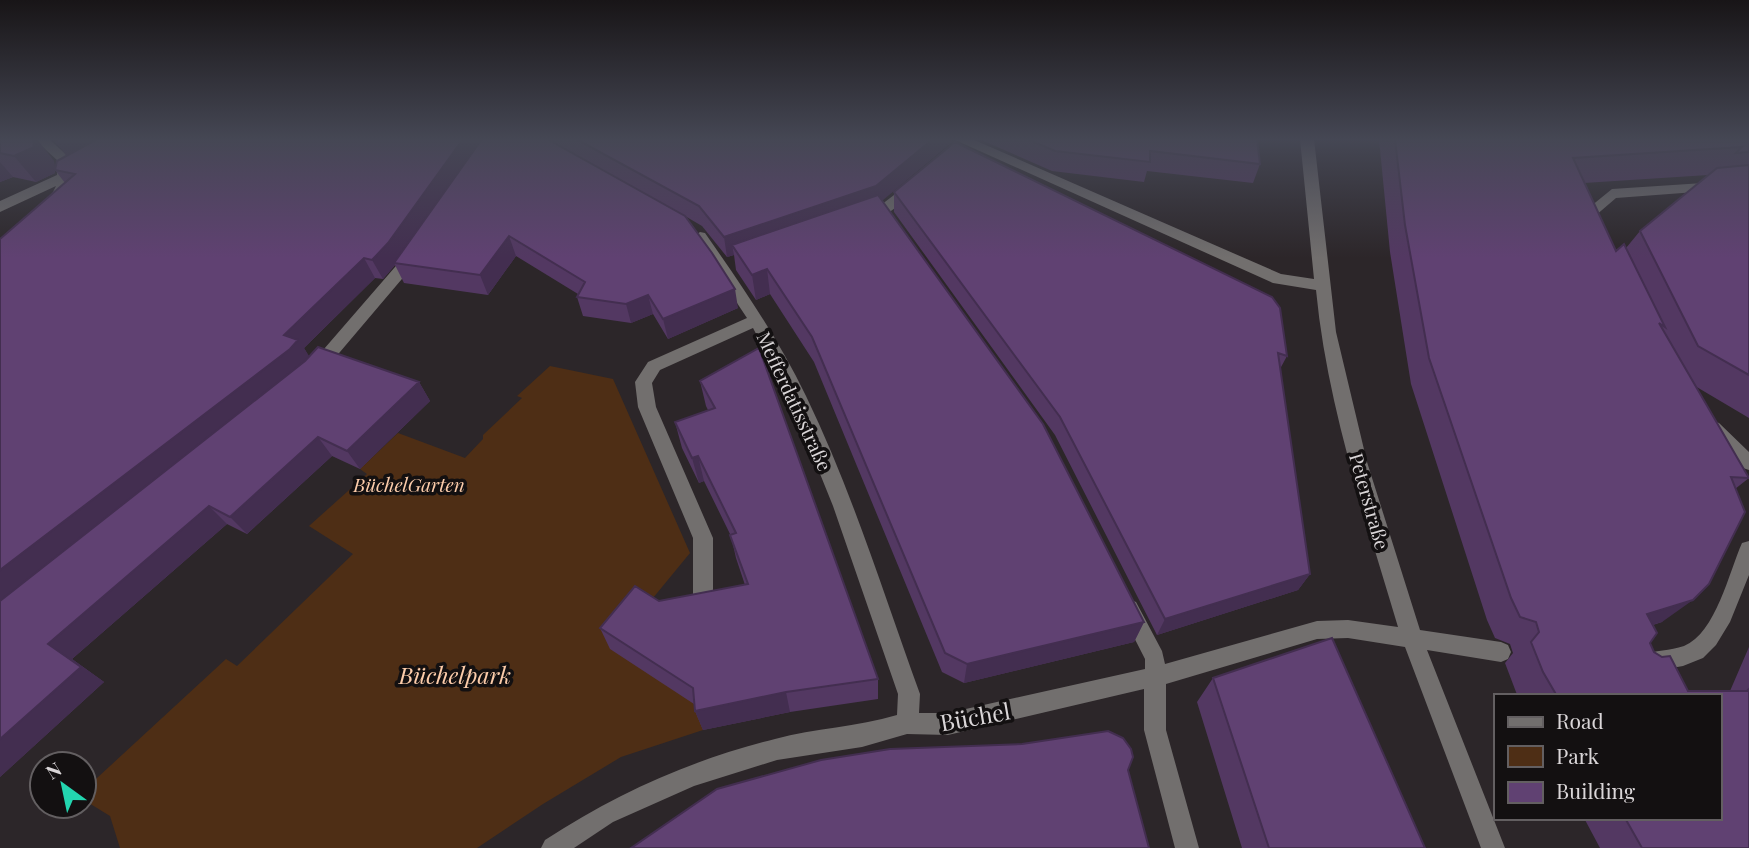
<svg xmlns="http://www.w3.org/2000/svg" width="1749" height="848" font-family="'Playfair Display',serif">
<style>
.green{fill:#4e2e15}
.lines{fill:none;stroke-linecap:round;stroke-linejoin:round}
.minor{fill:#726f6e;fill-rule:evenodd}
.wall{fill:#533862;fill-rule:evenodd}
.shaded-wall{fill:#432e50}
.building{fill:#604172;stroke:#432e50;stroke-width:2}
.labels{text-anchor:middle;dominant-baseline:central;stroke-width:7;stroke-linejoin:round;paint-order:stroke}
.street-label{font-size:19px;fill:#dad6d8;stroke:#131011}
.park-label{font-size:19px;font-style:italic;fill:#fcccaa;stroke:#131011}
.near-park-label{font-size:23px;font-style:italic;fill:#fcccaa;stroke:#131011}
.near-street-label{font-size:23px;fill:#dad6d8;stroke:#131011}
</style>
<rect width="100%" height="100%" fill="#2c2629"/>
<path class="green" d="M 550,366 L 613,379 L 690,553 L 611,649 L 700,700 L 703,730 L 621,757 L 543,804 L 477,848 L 120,848 L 110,816 L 84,800 L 84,790 L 226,659 L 237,666 L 353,554 L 309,526 L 367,474 L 360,469 L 398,433 L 465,458 L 483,439 L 483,435 L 522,398 L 517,396 Z"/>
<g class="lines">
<path class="minor" d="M 34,139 L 49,139 L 71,159 L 71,170 L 77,174 C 68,183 67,198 58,209 L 48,209 L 46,206 L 56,186 L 0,212 L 0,201 L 57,175 L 57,160 Z
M 953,139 L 972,139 L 1281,274 L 1314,279 L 1300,139 L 1314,139 L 1336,332 L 1367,462 L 1420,630 L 1501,642 L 1508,645 L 1511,652 L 1508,659 L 1501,662 L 1427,650 L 1505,848 L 1481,848 L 1405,647 L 1348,638 L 1317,639 L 1166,684 L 1166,730 L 1199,848 L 1175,848 L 1144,730 L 1144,689 L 948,735 L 907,734 L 862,747 L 777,760 L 694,786 L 613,822 L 574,848 L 541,848 L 545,840 C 617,793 691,760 775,739 C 815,728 857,727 897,715 L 898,694 L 833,506 L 789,397 L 753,328 L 660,370 L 652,383 L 656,407 L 713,538 L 713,594 L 710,600 L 703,603 L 696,600 L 693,594 L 693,538 L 638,407 L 635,382 L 648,362 L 747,318 L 693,237 L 700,232 L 705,233 C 742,286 778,338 806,396 C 852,491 884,595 920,694 L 919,713 L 948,713 L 1145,669 L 1145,659 L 1119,608 L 1122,602 L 1129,599 L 1136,602 L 1162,651 L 1165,664 L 1317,621 L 1348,620 L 1398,627 C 1365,516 1327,405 1316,290 L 1273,283 Z
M 1749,180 L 1749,188 L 1616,198 L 1595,216 L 1599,226 L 1592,231 L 1587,229 L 1580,215 L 1612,189 Z
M 911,182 L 918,186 L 916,189 C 901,202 882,225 861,220 L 859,217 L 877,208 Z
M 413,251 L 421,256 L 418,260 L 323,372 L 311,372 L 309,368 L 311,364 L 408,252 Z
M 1713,421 L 1719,423 L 1749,452 L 1749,470 L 1743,468 L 1707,433 L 1704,428 L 1707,423 Z
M 1749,541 L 1749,575 L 1730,622 L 1716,645 L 1703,658 L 1683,666 L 1649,672 L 1642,669 L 1639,662 L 1642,655 C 1655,650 1670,651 1684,646 C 1716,633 1729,572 1742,543 Z"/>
</g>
<path class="wall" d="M 0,139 L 54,161 L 55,169 L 67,156 L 57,142 L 53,139 L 952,139 L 952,142 L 882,200 L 1144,622 L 1134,642 L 964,683 L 942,672 L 814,362 L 770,294 L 756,300 L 736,270 L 734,255 L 727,257 L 702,226 L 685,216 L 738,308 L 668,339 L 653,314 L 631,323 L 583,316 L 577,297 L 578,294 L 516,256 L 488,295 L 404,283 L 395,265 L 383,279 L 375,278 L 304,348 L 309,357 L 419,382 L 430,401 L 360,469 L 332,456 L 247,534 L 227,524 L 72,659 L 104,682 L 0,777 L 65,183 L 55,170 L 55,173 L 36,182 L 13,177 L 0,182 Z
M 979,139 L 1257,139 L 1260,164 L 1253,183 L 1147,171 L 1144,182 L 1052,171 Z
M 1379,139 L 1749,139 L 1749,418 L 1695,386 L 1749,478 L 1735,489 L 1662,622 L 1653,625 L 1650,643 L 1654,652 L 1688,691 L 1730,691 L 1749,647 L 1749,848 L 1600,848 L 1584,818 L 1719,818 L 1719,696 L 1518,696 L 1516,692 L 1505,663 L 1513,653 L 1510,644 L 1495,638 L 1487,620 L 1411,384 L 1390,252 ZM 1708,175 L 1640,231 L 1626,248 L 1616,251 L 1584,183 Z
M 894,192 L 1287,356 L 1280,369 L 1310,574 L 1298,590 L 1157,635 L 1055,435 L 894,212 Z
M 700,381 L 878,679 L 878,699 L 790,712 L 703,730 L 695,711 L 694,704 L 610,649 L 600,628 L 659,601 L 745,585 L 736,558 L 731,536 L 704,481 L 699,483 L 682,448 L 675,422 L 708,410 L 706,406 Z
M 1213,678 L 1425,848 L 1242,848 L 1197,702 Z"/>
<path class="shaded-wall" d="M 33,139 L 37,139 L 54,161 L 55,173 L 36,182 L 14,156 Z
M 67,139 L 119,139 L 73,164 L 57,144 Z
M 463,139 L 485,139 L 394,263 L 395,265 L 383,279 L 372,260 Z
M 933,139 L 952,139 L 952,142 L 876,206 L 732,245 L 734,255 L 727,257 L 724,237 Z
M 0,162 L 13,177 L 0,182 Z
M 509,236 L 516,256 L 488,295 L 480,275 Z
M 364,258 L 375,278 L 304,348 L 311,359 L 0,606 L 0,570 L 284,335 Z
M 767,269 L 770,294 L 756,300 L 752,275 Z
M 735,289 L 738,308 L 668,339 L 663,319 Z
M 648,295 L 653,314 L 631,323 L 626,304 Z
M 419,382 L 430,401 L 360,469 L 347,451 Z
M 318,437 L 332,456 L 247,534 L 230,517 Z
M 698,456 L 704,481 L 699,483 L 692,458 Z
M 209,506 L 227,524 L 72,659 L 104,682 L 0,777 L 0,739 L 48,644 Z
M 1310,574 L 1298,590 L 1157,635 L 1165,619 Z
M 1693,600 L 1662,622 L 1617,635 L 1647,614 Z
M 1144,622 L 1134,642 L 964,683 L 967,664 Z
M 786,692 L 790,712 L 703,730 L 695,711 Z"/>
<path class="building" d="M 0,139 L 33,139 L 34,147 L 14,156 L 0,153 Z
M 56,139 L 67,139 L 57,144 Z
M 97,139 L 463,139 L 388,243 L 372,260 L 364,258 L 284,335 L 298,340 L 290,349 L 0,570 L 0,239 L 75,174 L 55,170 L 57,161 Z
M 482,139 L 547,139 L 685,216 L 712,253 L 735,289 L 663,319 L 648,295 L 626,304 L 577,297 L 585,282 L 509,236 L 480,275 L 394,263 Z
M 576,139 L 933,139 L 876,186 L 724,237 L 699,206 Z
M 1027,139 L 1257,139 L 1260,164 L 1150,151 L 1150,162 L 1055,151 Z
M 1395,139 L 1749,139 L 1749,152 L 1736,153 L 1742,147 L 1573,158 L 1616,251 L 1624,244 L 1665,327 L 1659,323 L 1749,478 L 1731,477 L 1745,512 L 1709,584 L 1693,600 L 1647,614 L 1657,633 L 1650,643 L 1654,652 L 1662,657 L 1670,656 L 1688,691 L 1747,691 L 1749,689 L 1749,848 L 1642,848 L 1625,818 L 1719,818 L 1719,696 L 1557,696 L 1543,672 L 1531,642 L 1539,632 L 1536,622 L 1520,617 L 1511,598 L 1429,358 L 1405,225 Z
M 955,142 L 1272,297 L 1280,308 L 1287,356 L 1278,353 L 1310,574 L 1165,619 L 1060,417 L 894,192 Z
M 1749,165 L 1749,375 L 1698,346 L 1640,231 L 1717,168 Z
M 878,195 L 1043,424 L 1144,622 L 967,664 L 945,653 L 812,337 L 767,269 L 752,275 L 732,245 Z
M 318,347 L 419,382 L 347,451 L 318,437 L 230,517 L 209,506 L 48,644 L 81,667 L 0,739 L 0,601 L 305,361 Z
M 759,348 L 878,679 L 786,692 L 695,711 L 693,688 L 600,628 L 635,586 L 659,601 L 748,584 L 730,535 L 736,533 L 698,456 L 692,458 L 675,422 L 715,408 L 700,381 Z
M 1332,638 L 1425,848 L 1269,848 L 1213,678 Z
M 1108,731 L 1123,738 L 1131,749 L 1133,757 L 1128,770 L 1149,848 L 631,848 L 717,789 L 821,760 L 890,749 L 1022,744 Z"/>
<linearGradient id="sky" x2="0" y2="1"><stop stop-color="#181517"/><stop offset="0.54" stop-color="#454754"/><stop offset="1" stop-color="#454754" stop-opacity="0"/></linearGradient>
<rect width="1749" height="258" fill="url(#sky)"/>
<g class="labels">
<g class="street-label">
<text transform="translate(795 401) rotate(65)">Mefferdatisstraße</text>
<text transform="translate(1370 501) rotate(74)">Peterstraße</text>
</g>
<g class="park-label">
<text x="409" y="484">BüchelGarten</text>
</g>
<g class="near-park-label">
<text x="455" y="674">Büchelpark</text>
</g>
<g class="near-street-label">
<text transform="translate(975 716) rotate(-10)">Büchel</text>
</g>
</g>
<rect x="1494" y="694" width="228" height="126" fill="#131011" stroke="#635f61" stroke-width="2"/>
<rect x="1508" y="717" width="35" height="10" fill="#726f6e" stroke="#635f61" stroke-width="2"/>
<text x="1556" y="729" font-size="21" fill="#dad6d8">Road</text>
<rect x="1508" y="746" width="35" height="21" fill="#4e2e15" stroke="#635f61" stroke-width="2"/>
<text x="1556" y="764" font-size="21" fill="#dad6d8">Park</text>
<rect x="1508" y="782" width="35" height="21" fill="#604172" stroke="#635f61" stroke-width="2"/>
<text x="1556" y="799" font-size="21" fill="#dad6d8">Building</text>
<g transform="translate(63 785) rotate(327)"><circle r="33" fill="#131011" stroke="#635f61" stroke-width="2"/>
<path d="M0-5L12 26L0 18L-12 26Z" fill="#23d5af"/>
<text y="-10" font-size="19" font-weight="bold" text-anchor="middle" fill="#dad6d8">N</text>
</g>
</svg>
